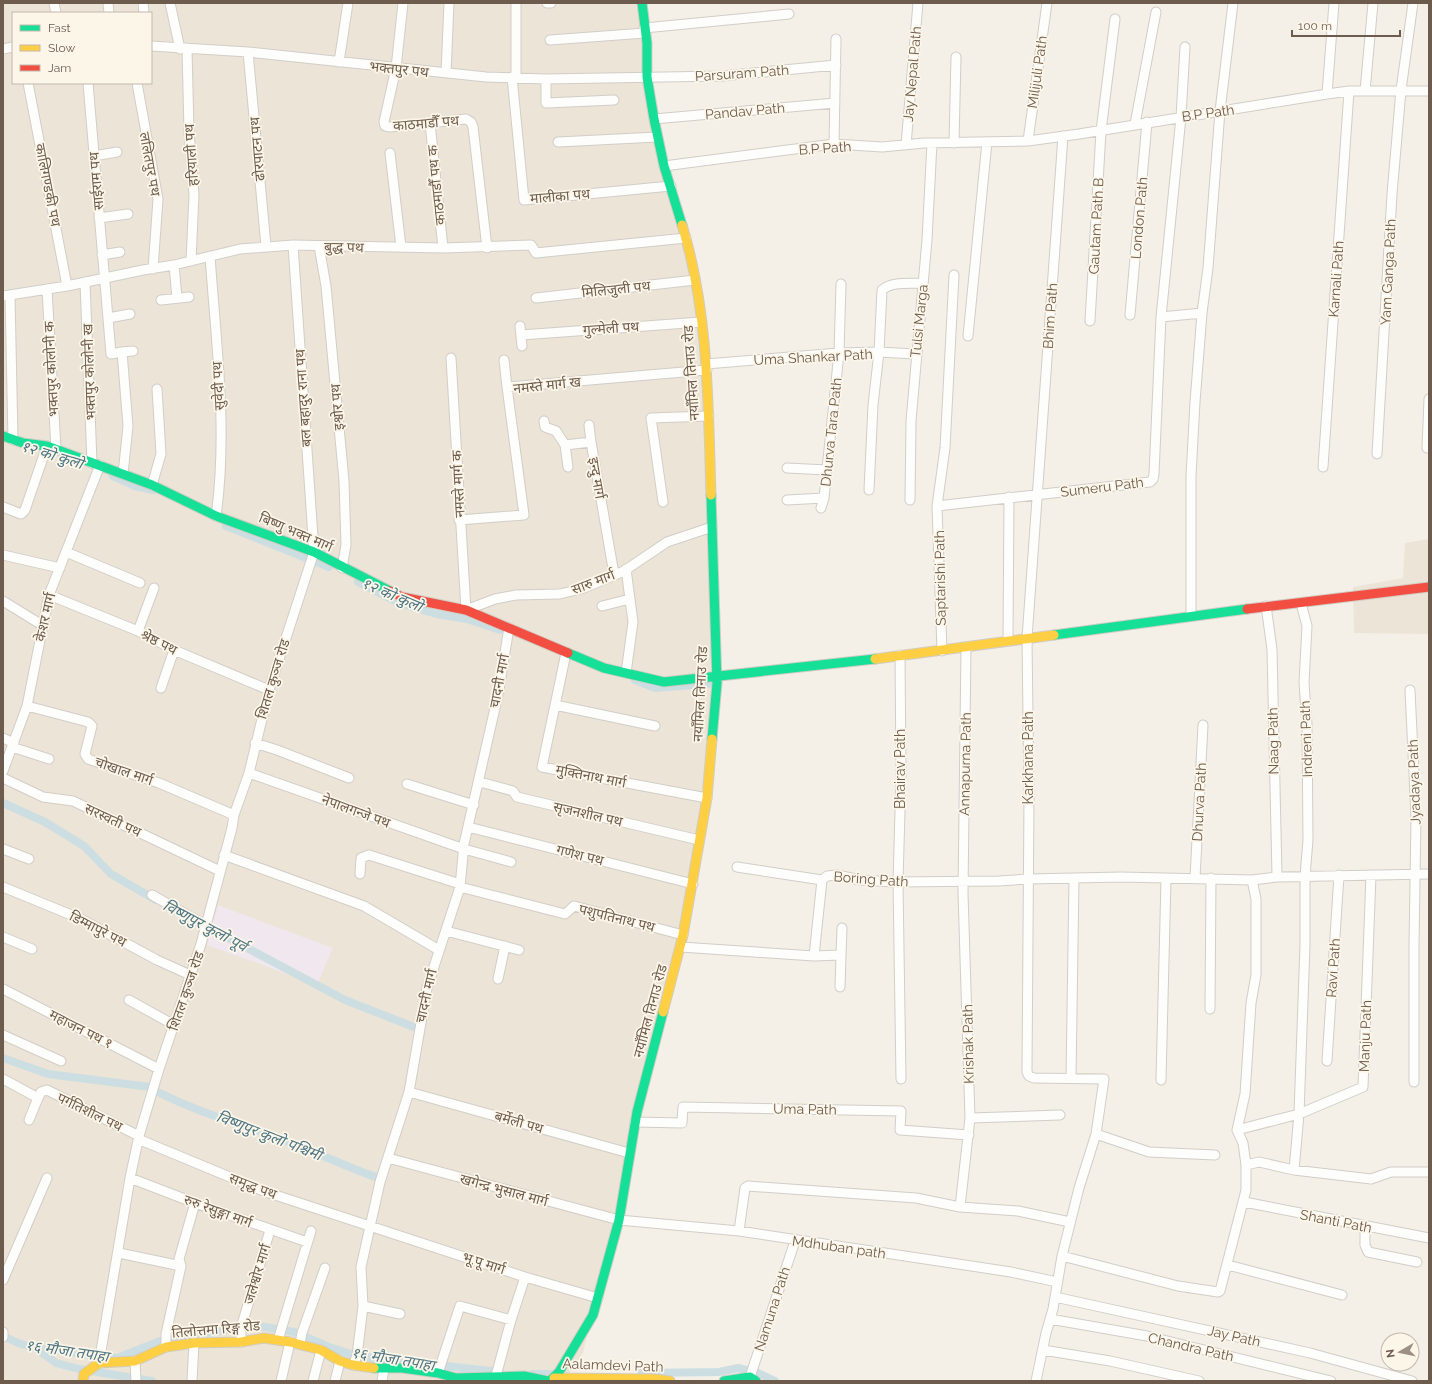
<svg xmlns="http://www.w3.org/2000/svg" width="1432" height="1384" font-family="Raleway,'Noto Sans Devanagari',sans-serif">
<style>
.residential{fill:#ece4d6;fill-rule:evenodd}
.education{fill:#f1e7ef}
.lines{fill:none;stroke-linecap:round;stroke-linejoin:round}
.canal{stroke:#ccdee2;stroke-width:8}
.street-casing{stroke:#d2cdc7;stroke-width:11}
.fast-casing{stroke:#d1ccc4;stroke-width:11}
.slow-casing{stroke:#d1ccc4;stroke-width:11}
.jam-casing{stroke:#d1ccc4;stroke-width:11}
.street{stroke:#fdfdfc;stroke-width:9}
.fast{stroke:#16e098;stroke-width:9}
.slow{stroke:#ffcf43;stroke-width:9}
.jam{stroke:#f24e42;stroke-width:9}
.labels{text-anchor:middle;dominant-baseline:central;stroke-width:3.5;stroke-linejoin:round;paint-order:stroke}
.street-label{font-size:14px;fill:#6d5c4d;stroke:#fcf6e9}
.water-label{font-size:15px;font-style:italic;fill:#4d7584;stroke:#fcf6e9}
</style>
<rect width="100%" height="100%" fill="#f4f0e8"/>
<path class="residential" d="M 3,3 L 642,3 L 657,137 L 695,280 L 707,373 L 717,676 L 687,934 L 629,1153 L 583,1353 L 564,1381 L 3,1381 ZM 13,13 L 151,13 L 151,83 L 13,83 Z
M 1429,539 L 1429,634 L 1354,633 L 1353,587 L 1403,578 L 1405,543 Z"/>
<path class="education" d="M 218,905 L 333,948 L 317,985 L 207,945 Z"/>
<g class="lines">
<path class="canal" d="M 113,476 L 135,486 L 153,490
M 226,526 L 329,567
M 358,582 L 393,600 L 412,607 L 437,614 L 467,619 L 500,630
M 635,680 L 655,688 L 717,683
M 3,803 L 45,822 L 84,846 L 111,874 L 156,900
M 202,924 L 345,1000 L 419,1029
M 3,1058 L 48,1074 L 150,1087
M 158,1092 C 195,1111 234,1122 273,1136 C 309,1149 344,1166 381,1179
M 3,1336 L 18,1343 L 35,1348 L 117,1358 L 168,1338 L 259,1326 L 294,1332 L 329,1347 L 357,1356 L 499,1372
M 37,1349 L 56,1363 L 79,1369 L 152,1381
M 641,1373 L 719,1372 L 738,1368 L 758,1373 L 775,1381
M 533,1374 L 559,1374"/>
<g class="street-casing">
<path id="street" d="M 54,3 L 56,13
M 108,3 L 109,13
M 143,3 L 144,13
M 170,3 L 180,49
M 403,3 L 396,68 L 384,122 L 385,126 L 389,127 L 466,119 L 471,122 L 473,127 L 487,248
M 547,3 L 551,3
M 644,28 L 789,14
M 550,40 L 645,33
M 151,46 L 248,52 L 486,77 L 546,79 L 722,76 L 836,65
M 1185,47 L 1181,117 L 1161,317 L 1202,313
M 187,48 L 189,132 L 194,195 L 191,261
M 3,49 L 13,47
M 248,52 L 266,246
M 339,62 L 348,3
M 446,73 L 449,3
M 512,77 L 524,200 L 671,186
M 516,77 L 516,3
M 546,79 L 546,103 L 614,100
M 28,83 L 67,286
M 88,83 L 111,354 L 122,352 L 128,426 L 123,474
M 137,83 L 158,199 L 153,269
M 1365,91 L 1373,3
M 1327,94 L 1334,3
M 654,119 L 835,103
M 430,123 L 443,248
M 1135,124 L 1156,12
M 1028,141 L 1047,3
M 558,142 L 657,137
M 954,143 L 956,57
M 834,144 L 836,39
M 906,145 L 918,3
M 390,153 L 401,247
M 94,156 L 117,152
M 664,166 L 834,144 L 882,147 L 924,143 L 1028,141 L 1079,134 L 1327,94 L 1349,91 L 1429,91
M 99,218 L 128,214
M 319,246 L 326,286 L 344,481 L 346,545 L 342,568
M 102,255 L 120,252
M 210,256 C 216,342 228,431 216,516
M 174,265 L 177,298
M 85,282 L 92,463
M 47,289 L 56,449
M 10,295 L 13,440
M 3,296 L 67,286 L 143,270 L 174,265 L 240,249 L 293,245 L 443,248 L 531,245 L 536,253 L 686,238
M 536,298 L 695,280
M 161,300 L 189,297
M 1130,315 L 1147,122
M 108,318 L 130,314
M 1090,321 L 1101,131 L 1115,19
M 520,326 L 522,346
M 521,335 L 701,322
M 968,336 L 987,142
M 122,352 L 133,351
M 915,354 L 879,352 L 882,290 C 892,281 909,284 923,283
M 451,358 L 466,610 L 495,599 L 516,595 L 560,594 L 584,588 L 624,571 L 667,542 L 712,527
M 504,360 L 507,387
M 706,364 L 839,353 L 879,352 L 873,405 L 869,490
M 544,421 L 545,427 L 556,431 L 565,445 L 591,442 L 614,574
M 589,425 L 591,442
M 565,445 L 568,467
M 1427,448 L 1429,399
M 1377,454 L 1392,194 L 1401,90 L 1413,3
M 1323,467 L 1349,91
M 787,468 L 827,470
M 152,485 L 161,454 L 157,389
M 787,500 L 824,498 L 839,353 L 841,284
M 910,500 L 911,421 L 927,240 L 932,143
M 663,502 L 651,418 L 709,416
M 937,506 L 1150,482 L 1153,479 L 1154,474 L 1161,317
M 3,507 L 21,514 L 25,510 L 47,446
M 821,508 L 824,498
M 459,520 L 524,515 L 507,387 L 707,370
M 66,552 L 140,583
M 3,555 L 60,568
M 626,569 L 633,622 L 626,673
M 49,595 L 138,631 L 174,650 L 269,690
M 3,601 L 42,625
M 602,606 L 630,599
M 1266,606 L 1272,649 L 1277,877
M 1191,616 L 1191,476 L 1195,402 L 1202,313 L 1208,268 L 1220,111 L 1233,3
M 138,631 L 154,588
M 1008,641 L 1009,497
M 942,651 L 937,506 L 945,448 L 954,275
M 566,653 L 542,767 L 707,798
M 900,655 L 901,775 L 898,882 L 901,1079
M 161,688 L 174,650
M 1410,690 L 1416,817 L 1414,946 L 1414,1082
M 555,705 L 655,726
M 27,706 L 88,722 L 92,726 L 85,754 L 88,759 L 159,783 L 234,815
M 3,738 L 14,743
M 255,743 L 277,750 L 349,778
M 12,747 L 49,759
M 3,771 L 27,706 L 49,595 L 100,465
M 249,773 L 464,849 L 511,862
M 3,778 L 43,797 L 73,801 L 220,871
M 480,782 L 513,791 L 517,797 L 699,840
M 407,784 L 474,805
M 468,827 L 693,884
M 3,849 L 29,859
M 224,855 L 364,906 L 439,950
M 737,867 L 822,880
M 360,874 L 361,858 L 369,855 L 460,884
M 1195,878 L 1203,725
M 3,887 L 81,919 L 157,960 L 190,975
M 460,887 L 565,914 L 574,906 L 683,935
M 152,895 L 207,926
M 446,931 L 519,950
M 3,937 L 32,949
M 681,947 L 814,956 L 822,880 L 827,876 L 837,875 L 861,880 L 893,882 L 999,881 L 1028,879 L 1121,877 L 1252,880 L 1277,877 L 1429,874
M 841,955 L 842,928
M 814,956 L 841,955 L 840,987
M 498,979 L 505,946
M 3,989 L 159,1069
M 129,1000 L 174,1025
M 1210,1009 L 1211,878
M 3,1035 L 61,1061
M 1327,1061 L 1339,875
M 1071,1078 L 1074,879
M 3,1079 L 38,1098 L 41,1092 L 47,1090 L 139,1136
M 1161,1080 L 1166,879
M 409,1092 L 629,1153
M 970,1118 L 1060,1115
M 29,1120 L 38,1098
M 635,1122 L 682,1123 L 683,1107 L 901,1111 L 900,1130 L 969,1135
M 1237,1130 L 1299,1114 L 1363,1087 L 1371,875
M 1096,1134 L 1149,1152 L 1215,1155
M 138,1139 L 266,1192 L 525,1277 L 598,1298
M 388,1158 L 619,1220 L 739,1231 L 1011,1272 L 1057,1282
M 1246,1165 L 1243,1143 L 1237,1130 L 1245,1094 L 1251,1003 L 1256,975 L 1256,899 L 1252,880
M 1294,1170 L 1299,1114 L 1305,945 L 1305,876 L 1308,840 L 1307,724 L 1304,683 L 1307,626 L 1301,603
M 130,1178 L 195,1203 L 307,1242
M 1244,1202 L 1429,1238
M 960,1207 L 970,1118 L 963,893 L 966,647
M 1365,1226 L 1365,1245 L 1368,1252 L 1417,1262
M 739,1231 L 745,1188 L 748,1186 L 916,1198 L 960,1207 L 1018,1211 L 1070,1222
M 119,1253 L 181,1266
M 1062,1256 L 1079,1188 L 1096,1134 L 1104,1079 L 1034,1078 L 1029,1076 L 1027,1072 L 1029,797 L 1027,638 L 1063,136
M 1228,1265 L 1342,1295
M 3,1280 L 47,1178
M 1055,1297 L 1310,1353 L 1412,1381
M 363,1306 L 400,1314
M 1050,1319 L 1147,1336 L 1331,1381
M 3,1332 L 3,1337
M 278,1340 L 311,1231
M 241,1342 L 241,1328 L 270,1230
M 300,1344 L 302,1333 L 325,1268
M 166,1347 L 166,1334 L 181,1266 L 179,1259 L 195,1203
M 1043,1350 L 1110,1361 L 1199,1381
M 135,1361 L 136,1381
M 99,1363 L 130,1178 L 139,1136 L 159,1069 L 201,944 L 232,828 L 234,815 L 249,773 L 269,690 L 314,552 L 293,245
M 353,1365 L 357,1356 L 363,1306 L 361,1267 L 380,1182 L 409,1092 L 427,988 L 460,887 L 464,844 L 498,695 L 509,628
M 438,1373 L 460,1306 L 511,1320
M 496,1376 L 511,1320 L 525,1277
M 750,1377 L 795,1241
M 192,1381 L 194,1343
M 281,1381 L 290,1342
M 313,1381 L 321,1350
M 335,1381 L 340,1361
M 382,1381 L 384,1369
M 1036,1381 L 1046,1333 L 1053,1309 L 1062,1256 L 1178,1286 L 1218,1292 L 1220,1291 L 1246,1190 L 1246,1165 L 1259,1162 L 1294,1170 L 1371,1179 L 1391,1172 L 1429,1172"/>
</g>
<g class="fast-casing">
<path id="fast" d="M 642,3 L 647,43 L 647,77 L 654,119 L 664,166 L 682,225
M 3,436 L 23,443 L 47,446 L 152,485 L 216,516 L 314,552 L 390,591
M 711,495 L 717,683 L 712,739
M 1054,635 L 1247,609
M 568,653 L 604,668 L 664,682 L 875,659
M 374,1368 L 402,1368 L 438,1373 L 456,1378 L 524,1376 L 548,1381
M 550,1381 L 559,1372 L 593,1315 L 619,1220 L 637,1112 L 663,1012
M 724,1381 L 750,1377 L 756,1381"/>
</g>
<g class="slow-casing">
<path id="slow" d="M 682,225 C 709,312 708,405 711,495
M 875,659 L 1054,635
M 663,1012 L 683,935 L 707,798 L 712,739
M 554,1378 L 655,1379 L 670,1381
M 83,1381 L 84,1374 L 99,1363 L 135,1361 L 166,1347 L 194,1343 L 241,1342 L 264,1338 L 290,1342 L 321,1350 L 340,1361 L 353,1365 L 374,1368"/>
</g>
<g class="jam-casing">
<path id="jam" d="M 390,591 L 402,597 L 466,610 L 568,653
M 1247,609 L 1429,587"/>
</g>
<use href="#street" class="street"/>
<use href="#fast" class="fast"/>
<use href="#slow" class="slow"/>
<use href="#jam" class="jam"/>
</g>
<g class="labels">
<g class="street-label">
<text transform="translate(399 69) rotate(6)">भक्तपुर पथ</text>
<text transform="translate(1037 72) rotate(-82)">Milijuli Path</text>
<text transform="translate(742 73) rotate(-4)">Parsuram Path</text>
<text transform="translate(912 74) rotate(-85)">Jay Nepal Path</text>
<text transform="translate(745 111) rotate(-5)">Pandav Path</text>
<text transform="translate(1208 113) rotate(-8)">B.P Path</text>
<text transform="translate(426 123) rotate(-5)">काठमाडौँ पथ</text>
<text transform="translate(825 148) rotate(-4)">B.P Path</text>
<text transform="translate(257 149) rotate(-95)">ढोरपाटन पथ</text>
<text transform="translate(191 155) rotate(-94)">हरियाली पथ</text>
<text transform="translate(150 164) rotate(80)">ललितपुर पथ</text>
<text transform="translate(96 181) rotate(-95)">साईराम पथ</text>
<text transform="translate(48 185) rotate(79)">कालिगण्डकी पथ</text>
<text transform="translate(436 185) rotate(-96)">काठमाडौँ पथ क</text>
<text transform="translate(560 196) rotate(-5)">मालीका पथ</text>
<text transform="translate(1139 218) rotate(-85)">London Path</text>
<text transform="translate(1096 226) rotate(-87)">Gautam Path B</text>
<text transform="translate(344 247) rotate(1)">बुद्ध पथ</text>
<text transform="translate(1388 272) rotate(-87)">Yam Ganga Path</text>
<text transform="translate(1336 279) rotate(-86)">Karnali Path</text>
<text transform="translate(616 289) rotate(-6)">मिलिजुली पथ</text>
<text transform="translate(1050 316) rotate(-86)">Bhim Path</text>
<text transform="translate(919 321) rotate(-84)">Tulsi Marga</text>
<text transform="translate(611 328) rotate(-4)">गुल्मेली पथ</text>
<text transform="translate(813 357) rotate(-3)">Uma Shankar Path</text>
<text transform="translate(51 369) rotate(-93)">भक्तपुर कोलोनी क</text>
<text transform="translate(89 372) rotate(-92)">भक्तपुर कोलोनी ख</text>
<text transform="translate(691 373) rotate(-94)">नयाँमिल तिनाउ रोड</text>
<text transform="translate(547 385) rotate(-6)">नमस्ते मार्ग ख</text>
<text transform="translate(218 386) rotate(-93)">सुवेदी पथ</text>
<text transform="translate(303 398) rotate(-94)">बल बहादुर राना पथ</text>
<text transform="translate(337 407) rotate(-95)">इश्वोर पथ</text>
<text transform="translate(831 432) rotate(-84)">Dhurva Tara Path</text>
<text transform="translate(597 478) rotate(80)">इन्दु मार्ग</text>
<text transform="translate(458 484) rotate(-93)">नमस्ते मार्ग क</text>
<text transform="translate(1102 487) rotate(-7)">Sumeru Path</text>
<text transform="translate(296 532) rotate(23)">बिष्णु भक्त मार्ग</text>
<text transform="translate(940 578) rotate(-91)">Saptarishi Path</text>
<text transform="translate(593 582) rotate(-21)">सारु मार्ग</text>
<text transform="translate(45 617) rotate(-77)">केशर मार्ग</text>
<text transform="translate(159 642) rotate(27)">श्रेष्ठ पथ</text>
<text transform="translate(273 679) rotate(-73)">शितल कुञ्ज रोड</text>
<text transform="translate(499 681) rotate(-79)">चादनी मार्ग</text>
<text transform="translate(700 694) rotate(-87)">नयाँमिल तिनाउ रोड</text>
<text transform="translate(1306 739) rotate(-92)">Indreni Path</text>
<text transform="translate(1273 741) rotate(-91)">Naag Path</text>
<text transform="translate(1028 758) rotate(-90)">Karkhana Path</text>
<text transform="translate(965 764) rotate(-89)">Annapurna Path</text>
<text transform="translate(900 769) rotate(-90)">Bhairav Path</text>
<text transform="translate(124 771) rotate(19)">चोखाल मार्ग</text>
<text transform="translate(591 776) rotate(11)">मुक्तिनाथ मार्ग</text>
<text transform="translate(1414 782) rotate(-92)">Jyadaya Path</text>
<text transform="translate(1199 802) rotate(-87)">Dhurva Path</text>
<text transform="translate(356 811) rotate(20)">नेपालगन्जे पथ</text>
<text transform="translate(588 814) rotate(13)">सृजनशील पथ</text>
<text transform="translate(113 820) rotate(25)">सरस्वती पथ</text>
<text transform="translate(580 855) rotate(14)">गणेश पथ</text>
<text transform="translate(871 879) rotate(4)">Boring Path</text>
<text transform="translate(617 918) rotate(14)">पशुपतिनाथ पथ</text>
<text transform="translate(98 929) rotate(27)">डिम्मापुरे पथ</text>
<text transform="translate(1333 968) rotate(-86)">Ravi Path</text>
<text transform="translate(186 991) rotate(-71)">शितल कुञ्ज रोड</text>
<text transform="translate(426 996) rotate(-77)">चादनी मार्ग</text>
<text transform="translate(650 1011) rotate(-75)">नयाँमिल तिनाउ रोड</text>
<text transform="translate(81 1029) rotate(27)">महाजन पथ १</text>
<text transform="translate(1365 1036) rotate(-88)">Manju Path</text>
<text transform="translate(968 1044) rotate(-91)">Krishak Path</text>
<text transform="translate(805 1109) rotate(1)">Uma Path</text>
<text transform="translate(90 1112) rotate(26)">पर्गतिशील पथ</text>
<text transform="translate(519 1122) rotate(16)">बर्मेली पथ</text>
<text transform="translate(253 1186) rotate(21)">समृद्ध पथ</text>
<text transform="translate(504 1190) rotate(15)">खगेन्द्र भुसाल मार्ग</text>
<text transform="translate(218 1211) rotate(20)">रुरु रेसुङ्गा मार्ग</text>
<text transform="translate(1336 1221) rotate(11)">Shanti Path</text>
<text transform="translate(839 1247) rotate(8)">Mdhuban path</text>
<text transform="translate(484 1263) rotate(18)">भू.पू मार्ग</text>
<text transform="translate(257 1274) rotate(-73)">जलेश्वोर मार्ग</text>
<text transform="translate(772 1309) rotate(-72)">Namuna Path</text>
<text transform="translate(216 1329) rotate(-5)">तिलोत्तमा रिङ्ग रोड</text>
<text transform="translate(1234 1336) rotate(13)">Jay Path</text>
<text transform="translate(1191 1347) rotate(13)">Chandra Path</text>
<text transform="translate(613 1365) rotate(2)">Aalamdevi Path</text>
</g>
<g class="water-label">
<text transform="translate(52 455) rotate(17)">१२ को कुलो</text>
<text transform="translate(392 595) rotate(23)">१२ को कुलो</text>
<text transform="translate(205 926) rotate(28)">विष्णुपुर कुलो पूर्व</text>
<text transform="translate(269 1136) rotate(21)">विष्णुपुर कुलो पश्चिमी</text>
<text transform="translate(67 1351) rotate(8)">१६ मौजा तपाहा</text>
<text transform="translate(393 1359) rotate(9)">१६ मौजा तपाहा</text>
</g>
</g>
<rect width="1432" height="1384" fill="none" stroke="#6d5c4d" stroke-width="8"/>
<rect x="12" y="12" width="140" height="72" fill="#fcf6e9" stroke="#c3b8ab"/>
<rect x="20" y="25" width="20" height="6" fill="#16e098" stroke="#c3b8ab"/>
<text x="48" y="32" font-size="12" fill="#6d5c4d">Fast</text>
<rect x="20" y="45" width="20" height="6" fill="#ffcf43" stroke="#c3b8ab"/>
<text x="48" y="52" font-size="12" fill="#6d5c4d">Slow</text>
<rect x="20" y="65" width="20" height="6" fill="#f24e42" stroke="#c3b8ab"/>
<text x="48" y="72" font-size="12" fill="#6d5c4d">Jam</text>
<g transform="translate(1400 1352) rotate(261)"><circle r="19" fill="#fcf6e9" stroke="#c3b8ab"/>
<path d="M0-3L7 15L0 10L-7 15Z" fill="#9c9083"/>
<text y="-6" font-size="11" font-weight="bold" text-anchor="middle" fill="#6d5c4d">N</text>
</g>
<path d="M1292 30v6h108v-6" fill="none" stroke="#6d5c4d" stroke-width="2"/>
<text x="1298" y="30" font-size="12" fill="#6d5c4d" stroke="#fcf6e9" stroke-width="3" paint-order="stroke">100 m</text>
</svg>
